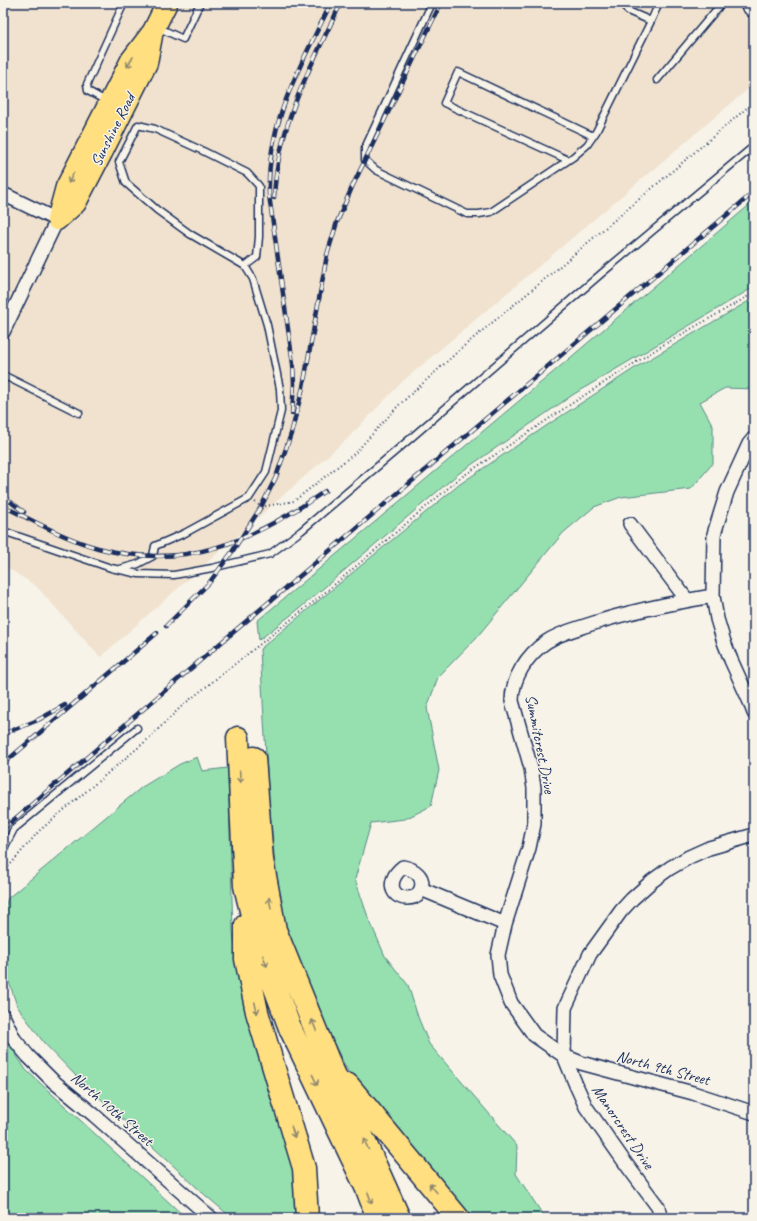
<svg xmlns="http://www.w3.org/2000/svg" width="757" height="1221" font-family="Caveat,sans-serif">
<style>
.built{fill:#f0e2ce}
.green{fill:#96e0af;stroke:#588886}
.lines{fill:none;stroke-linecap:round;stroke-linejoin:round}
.lane-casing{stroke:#1b2f5e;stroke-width:9}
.street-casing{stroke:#1b2f5e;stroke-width:16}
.primary-casing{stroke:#1b2f5e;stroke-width:23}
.highway-casing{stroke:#1b2f5e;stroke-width:25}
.path{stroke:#1b2f5e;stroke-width:2;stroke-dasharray:1 3;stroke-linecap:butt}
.lane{stroke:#f7f3e8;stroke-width:6}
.street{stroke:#f7f3e8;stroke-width:13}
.primary{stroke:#ffdf80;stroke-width:20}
.highway{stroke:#ffdf80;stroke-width:22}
.rail-casing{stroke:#1b2f5e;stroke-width:4.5}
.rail{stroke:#f7f3e8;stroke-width:3;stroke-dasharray:9;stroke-linecap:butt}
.oneway{stroke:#8d876f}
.labels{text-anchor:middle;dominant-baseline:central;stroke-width:3;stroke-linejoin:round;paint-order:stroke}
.street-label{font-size:16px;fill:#1b2f5e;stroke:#f7f3e8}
</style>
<rect width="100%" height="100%" fill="#f7f3e8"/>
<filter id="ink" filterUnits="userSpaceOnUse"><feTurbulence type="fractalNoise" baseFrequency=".025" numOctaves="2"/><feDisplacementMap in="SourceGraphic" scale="8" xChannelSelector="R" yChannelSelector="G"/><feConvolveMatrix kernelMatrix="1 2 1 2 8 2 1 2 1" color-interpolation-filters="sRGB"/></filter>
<g filter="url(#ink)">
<path class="built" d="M 3,3 L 754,3 L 754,84 L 403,381 L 347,439 L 100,657 L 36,586 L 3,565 Z"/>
<path class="green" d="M 754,201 L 754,287 L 574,394 L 458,474 L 300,608 L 259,640 L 257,621 L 563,364 Z
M 754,298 L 754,389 L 725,388 L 700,402 L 713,426 L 713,463 L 691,489 L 621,497 L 594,507 L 563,533 L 476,638 L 438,677 L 427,708 L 439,770 L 431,806 L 405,819 L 371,823 L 355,879 L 368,917 L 385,956 L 408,985 L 418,1017 L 429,1044 L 517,1146 L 516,1174 L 545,1218 L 468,1218 L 359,1089 L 346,1068 L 321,1017 L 291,946 L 282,914 L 276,875 L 268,790 L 260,649 L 460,484 L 552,422 L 638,366 Z
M 197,757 L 202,771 L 228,768 L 233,932 L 237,970 L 296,1172 L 298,1218 L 232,1218 L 205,1195 L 77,1077 L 44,1043 L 17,1006 L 4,966 L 3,959 L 3,912 L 8,898 L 142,787 L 180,764 Z
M 3,1035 L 26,1070 L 186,1218 L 3,1218 Z"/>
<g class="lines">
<g class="lane-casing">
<path id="lane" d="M 432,3 L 365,148 L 365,160 L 376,170 L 467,214 L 479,214 L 491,212 L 573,157 L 587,145 L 596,132 L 651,21 L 628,11 L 622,3
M 741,3 L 750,13 L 754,10
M 651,21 L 659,3
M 157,27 L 183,39 L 200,3
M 657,80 L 722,3
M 106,101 L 88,91 L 87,84 L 124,3
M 138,125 L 155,129 L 203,151 L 247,173 L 259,186 L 259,237 L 257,257 L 245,266 L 190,234 L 157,210 L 126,183 L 119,162 Z
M 568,160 L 444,103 L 458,72 L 593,136
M 3,375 L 79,413
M 3,531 L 111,568 L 139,574 L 174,575 L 212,568 L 270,554 L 301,531 L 404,444 L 602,273 L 754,146
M 120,569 L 138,564 L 153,556 L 155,546 L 185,533 L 249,498 L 266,472 L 281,411 L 280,389 L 267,325 L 253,279 L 245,266
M 3,850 L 14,829 L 137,728"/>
</g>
<g class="street-casing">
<path id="street" d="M 3,194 L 57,220 L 3,332
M 754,438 L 749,444 L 727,492 L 714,534 L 713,596 L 717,619 L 724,642 L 731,660 L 750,702 L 754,713
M 630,524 L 687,600
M 713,596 C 671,603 631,611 591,624 C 576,629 559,633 546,642 C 527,655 512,678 512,701 L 531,768 L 534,788 L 534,824 L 529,848 L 505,924 L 498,955 L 500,975 L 511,1003 L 534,1035 L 564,1056 L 581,1063 L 618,1073 L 693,1093 L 754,1113
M 421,889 L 417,896 C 393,905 383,882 403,867 C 414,869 425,876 421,889 L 505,924
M 3,1016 L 14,1039 L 28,1056 L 53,1081 L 94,1115 L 211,1218
M 661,1218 L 658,1207 L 626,1164 L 586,1107 L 576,1085 L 564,1056 L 565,1008 L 590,954 L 621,911 L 632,899 L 652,881 L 670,868 L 689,857 L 709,848 L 754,835"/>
</g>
<g class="primary-casing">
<path id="primary" d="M 57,220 L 66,187 L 131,60 L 153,31 L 167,3
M 57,220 L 76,203 L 102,153 L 147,63 L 152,36"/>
</g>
<g class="highway-casing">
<path id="highway" d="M 238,738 L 245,886 L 260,948 L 290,1028 L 367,1189 L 378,1218
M 254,758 L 262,860 L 275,930 L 327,1058 L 399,1218
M 246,925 L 246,959 L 257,1012 L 304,1168 L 307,1218
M 348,1085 L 458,1218"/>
</g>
<path class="path" d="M 255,502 L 261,507 L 294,501 L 355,453 L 399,405 L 464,346 L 533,289 L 754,102
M 3,873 L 39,831 L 146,741 L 183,705 L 321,596 L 460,478 L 577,400 L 663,345 L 754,293"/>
<use href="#lane" class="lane"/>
<use href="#street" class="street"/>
<use href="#primary" class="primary"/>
<use href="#highway" class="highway"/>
<g class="rail-casing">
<path id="rail" d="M 274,198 C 277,127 311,65 341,3
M 292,413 L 294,384 L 293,364 L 269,195 C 266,123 301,65 331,3
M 3,496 L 24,512
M 3,506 C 34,521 65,539 98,548 C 186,572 254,540 325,491
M 166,626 L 209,583 L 232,552 L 261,507 L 276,477 L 291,434 L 303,387 L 327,255 L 337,222 L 353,185 L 441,3
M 3,734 L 38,720 L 65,705
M 3,764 L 157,633
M 3,829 L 230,635 L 754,192"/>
</g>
<use href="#rail" class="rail"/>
</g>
<defs><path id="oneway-shaft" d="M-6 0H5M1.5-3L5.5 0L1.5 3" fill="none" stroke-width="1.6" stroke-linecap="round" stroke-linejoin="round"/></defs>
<g class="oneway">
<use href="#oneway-shaft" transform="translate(130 62) rotate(121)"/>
<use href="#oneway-shaft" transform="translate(71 178) rotate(117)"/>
<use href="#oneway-shaft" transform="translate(240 777) rotate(87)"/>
<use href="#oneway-shaft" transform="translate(270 903) rotate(-100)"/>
<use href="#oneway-shaft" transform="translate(265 961) rotate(69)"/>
<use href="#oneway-shaft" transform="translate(256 1008) rotate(78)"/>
<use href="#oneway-shaft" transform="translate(314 1025) rotate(-112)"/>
<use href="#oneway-shaft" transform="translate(315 1080) rotate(65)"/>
<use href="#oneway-shaft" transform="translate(293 1132) rotate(73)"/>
<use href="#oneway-shaft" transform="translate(366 1144) rotate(-114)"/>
<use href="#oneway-shaft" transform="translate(433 1188) rotate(-130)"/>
<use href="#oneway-shaft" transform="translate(370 1198) rotate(70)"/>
</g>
</g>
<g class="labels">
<g class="street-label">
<text transform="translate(113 130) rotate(-63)">Sunshine Road</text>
<text transform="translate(540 744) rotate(79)">Summitcrest Drive</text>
<text transform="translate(663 1068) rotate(15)">North 9th Street</text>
<text transform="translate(112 1109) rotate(41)">North 10th Street</text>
<text transform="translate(623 1127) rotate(56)">Manorcrest Drive</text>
</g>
</g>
<rect width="757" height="1221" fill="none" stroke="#f7f3e8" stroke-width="16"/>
<rect x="8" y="8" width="741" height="1205" fill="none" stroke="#1b2f5e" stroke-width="1.5" filter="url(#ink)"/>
</svg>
